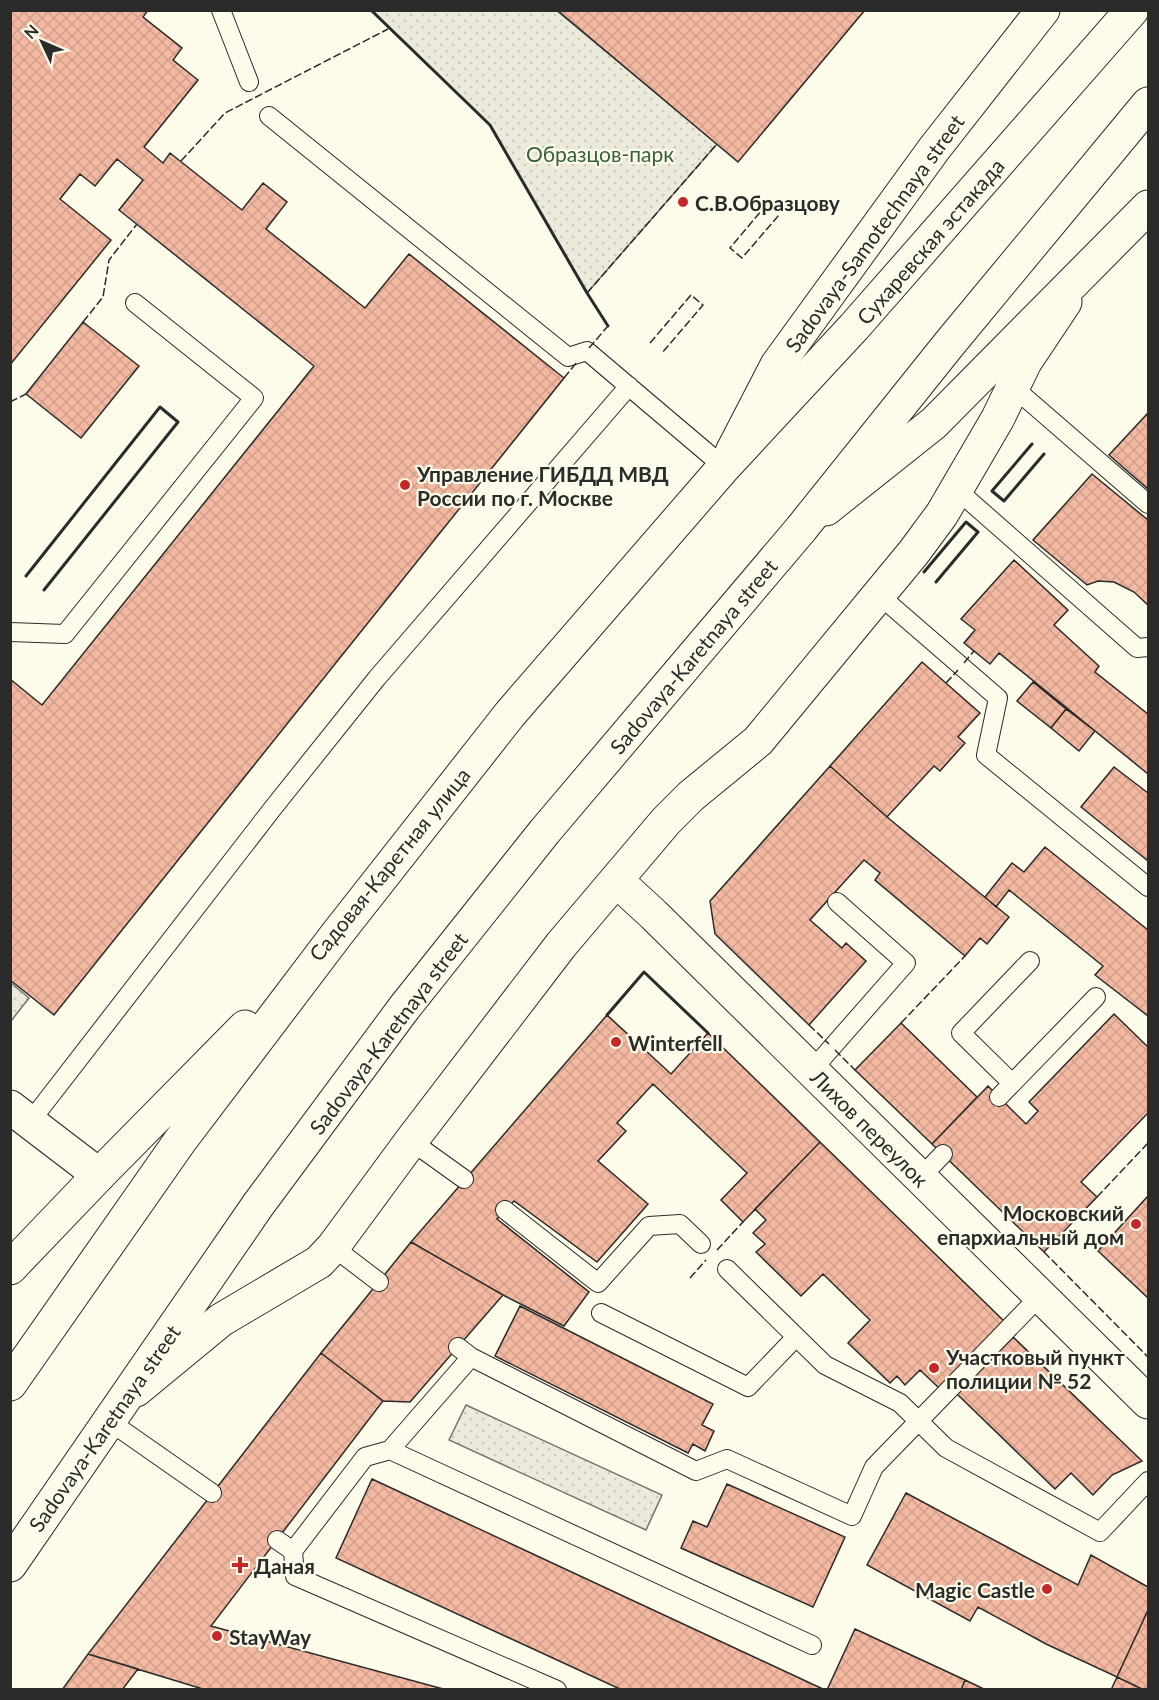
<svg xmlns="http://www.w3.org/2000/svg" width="1159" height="1700" font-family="Lato,sans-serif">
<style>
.green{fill:url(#green-dots);stroke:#74746e;stroke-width:1.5}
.building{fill:url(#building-cross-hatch);stroke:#2b2b2b;stroke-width:1.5}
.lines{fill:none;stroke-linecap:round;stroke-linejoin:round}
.lane-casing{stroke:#2b2b2b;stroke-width:20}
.street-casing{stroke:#2b2b2b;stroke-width:35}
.secondary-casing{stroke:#2b2b2b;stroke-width:35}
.primary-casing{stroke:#2b2b2b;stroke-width:35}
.lane{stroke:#fdfbea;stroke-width:18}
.street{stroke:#fdfbea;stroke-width:33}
.secondary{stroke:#fdfbea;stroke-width:33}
.primary{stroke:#fdfbea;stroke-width:33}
.fence{stroke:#2b2b2b;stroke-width:1.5;stroke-dasharray:8 3;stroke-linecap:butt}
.wall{stroke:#2b2b2b;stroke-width:3}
.poi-dot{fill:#c62828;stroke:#fdfbea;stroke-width:2}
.labels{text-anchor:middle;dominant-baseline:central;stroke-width:4.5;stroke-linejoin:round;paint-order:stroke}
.park-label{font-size:21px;fill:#34623c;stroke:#fdfbea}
.poi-label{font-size:21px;font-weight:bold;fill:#2b2b2b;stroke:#fdfbea;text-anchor:start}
.street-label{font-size:21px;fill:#2b2b2b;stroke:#fdfbea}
</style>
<defs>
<pattern id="green-dots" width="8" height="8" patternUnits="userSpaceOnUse" patternTransform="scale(1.5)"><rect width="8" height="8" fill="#ecebdb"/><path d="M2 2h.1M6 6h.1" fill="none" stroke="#cbcabc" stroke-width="1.8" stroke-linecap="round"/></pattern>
<pattern id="building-cross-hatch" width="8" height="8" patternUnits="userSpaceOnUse" patternTransform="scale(1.5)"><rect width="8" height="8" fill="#f2b8a0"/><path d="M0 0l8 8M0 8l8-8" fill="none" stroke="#d09e8a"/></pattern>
</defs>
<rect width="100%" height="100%" fill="#fdfbea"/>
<path class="green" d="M 371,11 L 557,11 L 717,144 L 587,293 L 490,125 Z
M 11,983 L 29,998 L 11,1021 Z
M 466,1405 L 662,1495 L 646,1530 L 449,1440 Z"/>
<path class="building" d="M 10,10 L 148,10 L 143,17 L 182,48 L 173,60 L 198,80 L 144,147 L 163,163 L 170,153 L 242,210 L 263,183 L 287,202 L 266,229 L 365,308 L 409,254 L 564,378 L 54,1015 L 10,980 L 10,679 L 42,705 L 314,366 L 119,210 L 143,180 L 117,159 L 95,186 L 80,174 L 60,199 L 111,240 L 10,365 Z
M 557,10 L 865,10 L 738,162 Z
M 83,322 L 139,366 L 81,438 L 26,394 Z
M 1148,413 L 1148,489 L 1109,455 Z
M 1092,474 L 1148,520 L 1148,605 L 1134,592 L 1114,582 L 1098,581 L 1087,585 L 1033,540 Z
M 1014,560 L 1068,610 L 1054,625 L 1099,666 L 1095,672 L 1148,714 L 1148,774 L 999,653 L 990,664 L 964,643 L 975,630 L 961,619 Z
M 922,662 L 980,713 L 958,737 L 965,743 L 940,771 L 934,766 L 887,817 L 830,766 Z
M 1033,682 L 1066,709 L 1051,728 L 1017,701 Z
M 1066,709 L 1095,731 L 1079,751 L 1051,728 Z
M 830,766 L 887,817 L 1009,917 L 987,944 L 980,938 L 965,956 L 875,880 L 880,873 L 864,860 L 810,920 L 842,948 L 846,943 L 866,961 L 809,1025 L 715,934 L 710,901 Z
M 1114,767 L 1148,793 L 1148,861 L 1081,807 Z
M 1045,847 L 1148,930 L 1148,1016 L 1095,975 L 1103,966 L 1009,890 L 996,907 L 985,897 L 1012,863 L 1024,872 Z
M 1114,1014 L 1148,1047 L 1148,1113 L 1081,1182 L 1097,1197 L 1044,1252 L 932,1144 L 988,1086 L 1026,1124 L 1038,1111 L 1029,1102 Z
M 607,1015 L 671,1074 L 708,1033 L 820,1142 L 743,1222 L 721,1200 L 747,1173 L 653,1084 L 617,1123 L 626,1131 L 598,1161 L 648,1204 L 597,1262 L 514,1201 L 497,1219 L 589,1292 L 564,1326 L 503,1295 L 411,1242 Z
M 901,1023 L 977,1097 L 932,1144 L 855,1070 Z
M 820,1142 L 1004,1321 L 939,1388 L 920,1370 L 905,1385 L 897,1376 L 890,1383 L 848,1343 L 870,1320 L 823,1274 L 801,1296 L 756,1252 L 765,1244 L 753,1233 L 766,1220 L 755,1209 Z
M 1148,1196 L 1148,1298 L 1098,1251 Z
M 411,1242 L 503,1295 L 410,1402 L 383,1401 L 321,1353 Z
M 520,1306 L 713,1404 L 702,1425 L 714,1431 L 705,1451 L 693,1444 L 688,1453 L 495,1356 Z
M 1013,1337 L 1142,1461 L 1112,1475 L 1093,1495 L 1071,1473 L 1055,1489 L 957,1394 Z
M 321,1353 L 383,1401 L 211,1626 L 447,1690 L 206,1690 L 88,1654 Z
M 372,1479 L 825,1690 L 622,1690 L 336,1558 Z
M 727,1484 L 845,1537 L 813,1607 L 681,1548 L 693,1521 L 707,1527 Z
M 906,1493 L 1078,1585 L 1091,1555 L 1148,1587 L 1148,1610 L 1117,1677 L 1046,1644 L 978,1607 L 970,1621 L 867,1565 Z
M 1148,1610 L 1148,1690 L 1144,1690 L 1117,1677 Z
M 855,1629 L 965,1680 L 961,1690 L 827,1690 Z
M 88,1654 L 138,1669 L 122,1690 L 62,1690 Z
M 1117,1677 L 1144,1690 L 1111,1690 Z
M 965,1680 L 986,1690 L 961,1690 Z"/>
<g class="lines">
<g class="lane-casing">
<path id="lane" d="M 221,10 L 249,82
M 269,116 L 568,357 L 587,351 L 724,467
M 1013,387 L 1148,504
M 956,489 L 1137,648 L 1148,647
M 879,595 L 998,698 L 986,755 L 1148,887
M 10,632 L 65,634 L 254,398 L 135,303
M 812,1070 L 906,963 L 837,902
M 1012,1083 L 961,1033 L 1030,961
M 999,1097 L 1096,997
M 30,1122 L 273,808 L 377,678 L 629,386
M 411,1141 L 464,1179
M 920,1178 L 943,1154
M 505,1210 L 598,1283 L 649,1226 L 680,1224 L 701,1244
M 333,1247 L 379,1282
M 727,1269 L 825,1365 L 900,1403 L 946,1448 L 1100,1532 L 1148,1481
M 601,1313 L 748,1387 L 796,1337
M 458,1347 L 471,1357 L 696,1471 L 727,1459 L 852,1516 L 874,1467 L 1040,1296
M 109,1421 L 212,1493
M 390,1450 L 471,1357
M 277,1540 L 293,1551 L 295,1576 L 557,1690
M 293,1551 L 365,1457 L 390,1450 L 812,1645"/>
</g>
<g class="street-casing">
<path id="street" d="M 616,880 L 654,915 L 1148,1402
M 136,1390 L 221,1320 L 319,1262 L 333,1247 L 411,1141 L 561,945 L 666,821 L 691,796 L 758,741 L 914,552 L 942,514 L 998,418 L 1025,362 L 1065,302"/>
</g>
<g class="secondary-casing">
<path id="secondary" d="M 732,452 L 777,365 L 934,149 L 1043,10
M 826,509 L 934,423 L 1148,207
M 10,1107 L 99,1175"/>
</g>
<g class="primary-casing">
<path id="primary" d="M 10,1268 L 99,1175 L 245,1027
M 10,1384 L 180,1141 L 337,934 L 510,714 L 724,467 L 854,327 L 1132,10
M 10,1565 L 258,1205 L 404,1008 L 545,831 L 801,529 L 950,343 L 1148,104"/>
</g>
<use href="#lane" class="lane"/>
<use href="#street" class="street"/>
<use href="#secondary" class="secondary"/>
<use href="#primary" class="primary"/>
<path class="fence" d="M 181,161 L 225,113 L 388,29
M 767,204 L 730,248 L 742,258 L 779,215
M 587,293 L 717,144
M 83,322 L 103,297 L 109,260 L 137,224
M 650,343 L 691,295 L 703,305 L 662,353
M 589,348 L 608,326
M 564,378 L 577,362
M 10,402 L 26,394
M 964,663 L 974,651
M 946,683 L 958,670
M 901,1023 L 965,956
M 809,1025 L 829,1044
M 835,1050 L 855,1070
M 1097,1197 L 1148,1143
M 717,1250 L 743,1222
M 1044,1252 L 1148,1357
M 690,1278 L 706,1260"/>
<path class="wall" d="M 371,10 L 490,125 L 587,293 L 608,326
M 1032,444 L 992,491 L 1004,501 L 1044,454
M 924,572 L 966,522 L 978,532 L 936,582
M 26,576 L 160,407 L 178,422 L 44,590
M 607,1015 L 644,972 L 708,1033"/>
</g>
<g class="poi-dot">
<circle cx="683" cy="202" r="6"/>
<circle cx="405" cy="485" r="6"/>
<circle cx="616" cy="1042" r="6"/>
<circle cx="1136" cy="1224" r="6"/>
<circle cx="934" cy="1368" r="6"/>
<path d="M237 1556h6v6h6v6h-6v6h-6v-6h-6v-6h6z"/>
<circle cx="1047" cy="1589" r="6"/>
<circle cx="217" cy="1636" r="6"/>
</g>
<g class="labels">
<g class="park-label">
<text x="600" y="153">Образцов-парк</text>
</g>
<g class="poi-label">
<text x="695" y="202">С.В.Образцову</text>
<text x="417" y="473">Управление ГИБДД МВД<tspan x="417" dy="24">России по г. Москве</tspan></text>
<text x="628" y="1042">Winterfell</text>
<text x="1124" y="1212" text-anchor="end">Московский<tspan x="1124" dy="24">епархиальный дом</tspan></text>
<text x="946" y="1356">Участковый пункт<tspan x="946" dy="24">полиции № 52</tspan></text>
<text x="254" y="1565">Даная</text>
<text x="1035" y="1589" text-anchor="end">Magic Castle</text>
<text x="229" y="1636">StayWay</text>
</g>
<g class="street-label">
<text transform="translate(874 233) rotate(-54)">Sadovaya-Samotechnaya street</text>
<text transform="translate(930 241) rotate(-49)">Сухаревская эстакада</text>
<text transform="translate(693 656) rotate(-50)">Sadovaya-Karetnaya street</text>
<text transform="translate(389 864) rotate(-51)">Садовая-Каретная улица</text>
<text transform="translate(388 1033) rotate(-53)">Sadovaya-Karetnaya street</text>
<text transform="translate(870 1128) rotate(45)">Лихов переулок</text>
<text transform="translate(104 1428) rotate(-55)">Sadovaya-Karetnaya street</text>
</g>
</g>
<rect width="1159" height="1700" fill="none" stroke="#2b2b2b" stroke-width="24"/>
<g transform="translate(42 42) rotate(314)" stroke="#fdfbea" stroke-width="4.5" paint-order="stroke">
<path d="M0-4.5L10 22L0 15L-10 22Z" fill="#2b2b2b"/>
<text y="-9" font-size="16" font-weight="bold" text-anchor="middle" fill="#2b2b2b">N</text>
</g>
</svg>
